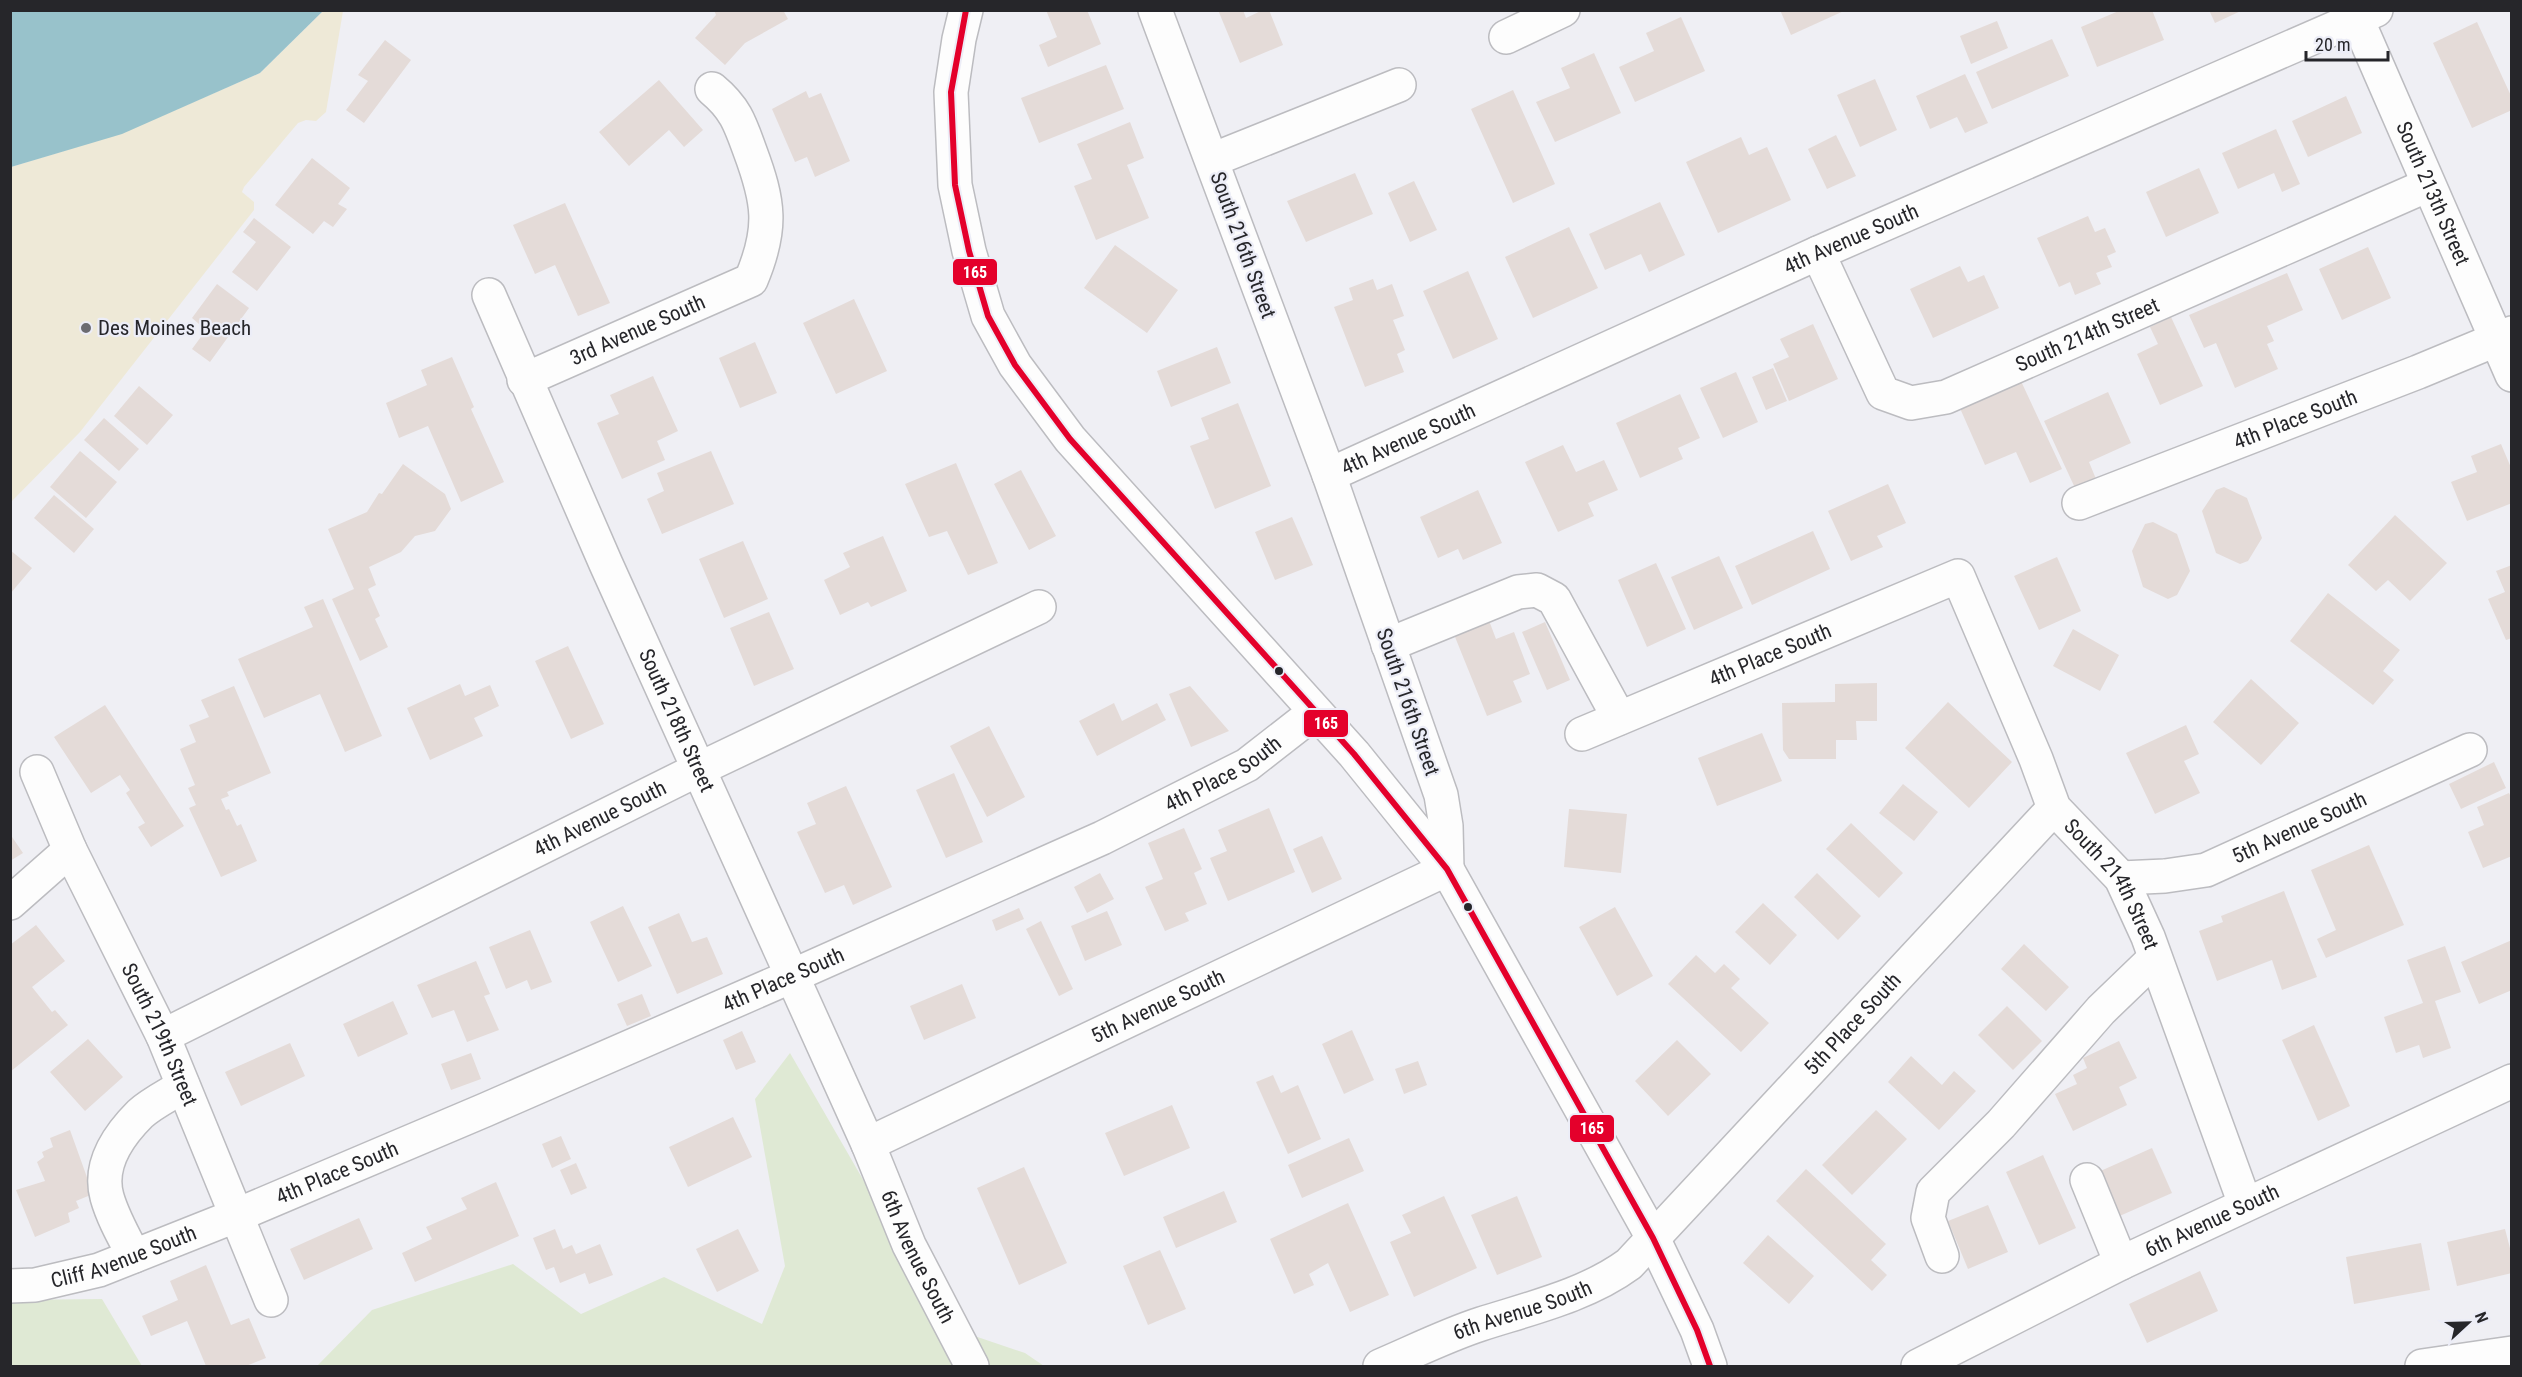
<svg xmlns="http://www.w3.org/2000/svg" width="2522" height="1377" font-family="'Roboto Condensed',sans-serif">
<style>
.green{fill:#dfe9d4}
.sand{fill:#eee9d7}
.water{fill:#98c2cb}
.building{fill:#e4dbd8}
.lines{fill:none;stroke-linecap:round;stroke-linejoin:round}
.minor-casing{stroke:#bcbcc0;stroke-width:36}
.major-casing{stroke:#bcbcc0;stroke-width:36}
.minor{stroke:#fdfdfd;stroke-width:33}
.major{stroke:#fdfdfd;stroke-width:33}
.bus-1-casing{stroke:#ecedf7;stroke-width:10}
.bus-1{stroke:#e4002b;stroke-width:6}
.poi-dot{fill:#6c6c71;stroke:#ecedf7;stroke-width:2}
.bus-dot{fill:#26262a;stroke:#ecedf7;stroke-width:2}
.labels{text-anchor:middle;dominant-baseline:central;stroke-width:4.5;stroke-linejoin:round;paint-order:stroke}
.street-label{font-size:21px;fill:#26262a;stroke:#ecedf7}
.poi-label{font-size:21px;fill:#26262a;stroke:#ecedf7;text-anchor:start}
.line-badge{stroke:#ecedf7;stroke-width:2}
.badge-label{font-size:16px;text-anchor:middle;font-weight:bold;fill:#fff}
</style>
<rect width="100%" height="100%" fill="#efeff4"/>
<path class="green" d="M 790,1053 L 948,1327 L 1025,1353 L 1044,1366 L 317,1366 L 372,1310 L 513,1264 L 581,1314 L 664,1277 L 762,1324 L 785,1266 L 755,1099 Z
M 102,1299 L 142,1366 L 11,1366 L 10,1300 Z"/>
<path class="sand" d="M 323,11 L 343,11 L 326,112 L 316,121 L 306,120 L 298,123 L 244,187 L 242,192 L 254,202 L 254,210 L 80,432 L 11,502 L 11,167 L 122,133 L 260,73 Z"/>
<path class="water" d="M 11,10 L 323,10 L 323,11 L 260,73 L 122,134 L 11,167 Z"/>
<path class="building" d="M 714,10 L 783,10 L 788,19 L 745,43 L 725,65 L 695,38 L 716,15 Z
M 1046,10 L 1087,10 L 1101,44 L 1048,67 L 1039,45 L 1057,37 Z
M 1218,10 L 1243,10 L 1246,18 L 1263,10 L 1269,10 L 1283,45 L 1240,63 Z
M 1780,10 L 1846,10 L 1791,35 Z
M 2121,10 L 2152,10 L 2164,40 L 2097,67 L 2081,27 Z
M 2209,10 L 2243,10 L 2215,23 Z
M 1681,17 L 1705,71 L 1635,102 L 1619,67 L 1654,51 L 1646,33 Z
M 1997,21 L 2008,48 L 1971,64 L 1960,36 Z
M 2477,22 L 2512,98 L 2512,110 L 2472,128 L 2433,43 Z
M 2052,39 L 2069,76 L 1992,109 L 1976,72 Z
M 385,40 L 411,60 L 364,123 L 346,110 L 368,81 L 358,75 Z
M 1594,53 L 1621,113 L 1555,142 L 1536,102 L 1570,88 L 1561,68 Z
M 1106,65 L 1124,109 L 1039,143 L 1021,98 Z
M 1965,74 L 1988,123 L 1965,133 L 1957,117 L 1930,129 L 1916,96 Z
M 1875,79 L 1897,130 L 1860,147 L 1837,95 Z
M 659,80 L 703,130 L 684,147 L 669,130 L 629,166 L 599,132 Z
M 1513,90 L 1555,184 L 1513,203 L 1471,109 Z
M 806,91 L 809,98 L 821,93 L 850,161 L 815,177 L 807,157 L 795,162 L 772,109 Z
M 2346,96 L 2362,133 L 2308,157 L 2292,121 Z
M 1130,122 L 1144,158 L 1127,165 L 1149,218 L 1096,240 L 1074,186 L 1092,179 L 1077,144 Z
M 2276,129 L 2300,184 L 2282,192 L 2274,173 L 2238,189 L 2222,153 Z
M 1836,135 L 1856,176 L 1827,189 L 1808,149 Z
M 1741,137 L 1749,155 L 1767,147 L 1791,200 L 1718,233 L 1686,162 Z
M 312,158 L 350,188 L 338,204 L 347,209 L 333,227 L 324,221 L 313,234 L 275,205 Z
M 2199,168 L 2219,213 L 2166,237 L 2146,192 Z
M 1355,173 L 1373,214 L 1306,242 L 1287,201 Z
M 1414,181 L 1437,230 L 1410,242 L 1388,193 Z
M 1660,202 L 1685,255 L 1649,272 L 1641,254 L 1605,270 L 1589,234 Z
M 565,203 L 610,303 L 578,316 L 555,265 L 535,274 L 513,225 Z
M 2088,216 L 2095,232 L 2105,228 L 2116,252 L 2107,256 L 2112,267 L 2096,273 L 2101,284 L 2075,295 L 2070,282 L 2059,287 L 2037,238 Z
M 254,218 L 291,247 L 257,291 L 232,272 L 256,242 L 243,232 Z
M 1569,227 L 1598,288 L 1533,318 L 1505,257 Z
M 1115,245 L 1178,290 L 1147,333 L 1084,288 Z
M 2368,247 L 2391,298 L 2342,320 L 2319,269 Z
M 1960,266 L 1968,282 L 1984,275 L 1999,308 L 1933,338 L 1910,289 Z
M 1468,271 L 1498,339 L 1453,359 L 1423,291 Z
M 2287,273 L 2303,310 L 2267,326 L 2274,341 L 2267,344 L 2278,369 L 2235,388 L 2216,343 L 2204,348 L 2189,315 Z
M 1373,279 L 1377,290 L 1392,284 L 1404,316 L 1393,320 L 1405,350 L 1397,354 L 1404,372 L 1365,387 L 1334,307 L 1353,300 L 1349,288 Z
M 217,284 L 249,308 L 210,362 L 192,349 L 206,330 L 192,318 Z
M 854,299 L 887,371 L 836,394 L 803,323 Z
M 2171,317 L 2203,386 L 2160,405 L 2137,354 L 2158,344 L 2150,327 Z
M 1813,324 L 1838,379 L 1789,401 L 1773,364 L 1789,357 L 1780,339 Z
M 755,342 L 777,393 L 740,408 L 719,358 Z
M 1217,347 L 1231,383 L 1171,407 L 1157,371 Z
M 452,357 L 474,407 L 471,409 L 504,482 L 461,502 L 428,426 L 399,438 L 386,403 L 427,385 L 421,370 Z
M 1773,368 L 1787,401 L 1766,410 L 1752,377 Z
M 1736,372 L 1758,422 L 1723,438 L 1700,388 Z
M 653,376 L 678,431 L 657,441 L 665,460 L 622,479 L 597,423 L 619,414 L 610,395 Z
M 2020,379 L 2062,469 L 2030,483 L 2016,452 L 1985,465 L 1959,406 Z
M 139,386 L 173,415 L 147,445 L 114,416 Z
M 2108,392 L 2131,443 L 2089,462 L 2096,479 L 2075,488 L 2044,421 Z
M 1680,394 L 1700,438 L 1678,448 L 1683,459 L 1640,478 L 1616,423 Z
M 1238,403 L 1271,486 L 1215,509 L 1190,446 L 1209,439 L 1201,418 Z
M 104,418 L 139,449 L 119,471 L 84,440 Z
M 2501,444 L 2512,470 L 2512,503 L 2467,521 L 2451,482 L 2477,472 L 2471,456 Z
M 1563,445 L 1576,472 L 1604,460 L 1618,490 L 1588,503 L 1594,516 L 1558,532 L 1525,462 Z
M 80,451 L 117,482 L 86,518 L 50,487 Z
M 711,451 L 734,504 L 662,534 L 647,499 L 664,491 L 657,473 Z
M 956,463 L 998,563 L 968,575 L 947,531 L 929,537 L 905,484 Z
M 403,464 L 445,494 L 451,509 L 435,531 L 415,536 L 401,552 L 369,567 L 376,585 L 368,589 L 380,616 L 375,619 L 388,647 L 360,661 L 332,599 L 354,589 L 328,529 L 367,512 L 379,493 L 382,494 Z
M 1021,470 L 1056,536 L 1029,550 L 994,484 Z
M 1888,484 L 1906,523 L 1877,536 L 1883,547 L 1851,561 L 1828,511 Z
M 2224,487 L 2247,498 L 2262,538 L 2248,561 L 2240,564 L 2216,553 L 2202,511 L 2216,490 Z
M 1478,490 L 1502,543 L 1463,560 L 1458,549 L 1438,558 L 1420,517 Z
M 54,495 L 94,529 L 74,553 L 34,518 Z
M 2395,515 L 2447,563 L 2410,601 L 2388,580 L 2376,591 L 2348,565 Z
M 1292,517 L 1313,565 L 1275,580 L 1255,532 Z
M 2153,522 L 2177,534 L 2190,571 L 2177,595 L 2168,599 L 2143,587 L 2132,551 L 2145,524 Z
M 1813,531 L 1830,569 L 1752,605 L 1735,566 Z
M 883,536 L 907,591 L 871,607 L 868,602 L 840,615 L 824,580 L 850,567 L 843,553 Z
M 743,541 L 768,599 L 724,618 L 699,559 Z
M 10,550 L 32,568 L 10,594 Z
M 1719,556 L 1743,608 L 1694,630 L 1671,577 Z
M 2057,557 L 2081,611 L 2039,630 L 2014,576 Z
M 1656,563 L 1686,629 L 1647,647 L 1618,580 Z
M 2512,565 L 2512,638 L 2506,640 L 2488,599 L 2505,592 L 2496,571 Z
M 2328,593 L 2400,650 L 2383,671 L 2394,680 L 2373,705 L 2290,641 Z
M 323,599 L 382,736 L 345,752 L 320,694 L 264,718 L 238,659 L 313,627 L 304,607 Z
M 769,612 L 794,669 L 754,686 L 730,628 Z
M 1488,618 L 1496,639 L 1514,632 L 1530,674 L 1513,681 L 1522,702 L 1487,716 L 1453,632 Z
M 1545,622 L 1570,680 L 1547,690 L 1522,632 Z
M 2073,629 L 2119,655 L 2100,691 L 2053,666 Z
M 568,646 L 604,724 L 571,739 L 535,661 Z
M 2251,679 L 2299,723 L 2261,765 L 2213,722 Z
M 1877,683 L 1877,721 L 1856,721 L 1857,740 L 1836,740 L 1836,759 L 1789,759 L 1783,750 L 1782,703 L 1835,702 L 1835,684 Z
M 460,684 L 465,696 L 490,685 L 499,706 L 474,718 L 483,736 L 430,760 L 407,708 Z
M 234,686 L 271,773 L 227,792 L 229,796 L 221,799 L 226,810 L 229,809 L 237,826 L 241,824 L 257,861 L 221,877 L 189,808 L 196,805 L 188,788 L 195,785 L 180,749 L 196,742 L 189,725 L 209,717 L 201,700 Z
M 1190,686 L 1229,731 L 1191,747 L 1169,694 Z
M 1948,702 L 2012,762 L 1969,808 L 1905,748 Z
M 1114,703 L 1122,721 L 1157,703 L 1166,720 L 1097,756 L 1079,721 Z
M 105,705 L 184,826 L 151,847 L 138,827 L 145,823 L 126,793 L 130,790 L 120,775 L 91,793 L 54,737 Z
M 2186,725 L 2199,754 L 2184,761 L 2200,793 L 2155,814 L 2126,753 Z
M 989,726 L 1025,797 L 987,817 L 950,746 Z
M 1762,733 L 1782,781 L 1717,806 L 1698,758 Z
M 2494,762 L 2506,788 L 2461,809 L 2449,784 Z
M 954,773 L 983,842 L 946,858 L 916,790 Z
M 1903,784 L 1938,812 L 1914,841 L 1879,813 Z
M 846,786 L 892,887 L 853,905 L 844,885 L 825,893 L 797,832 L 816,824 L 807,803 Z
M 2509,793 L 2512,799 L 2512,856 L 2483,868 L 2468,832 L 2484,825 L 2477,807 Z
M 1269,808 L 1295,872 L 1228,901 L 1210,858 L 1227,851 L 1218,830 Z
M 1569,809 L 1627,814 L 1621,873 L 1564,867 Z
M 1851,823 L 1903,873 L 1879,898 L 1826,849 Z
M 1184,828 L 1202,869 L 1194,873 L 1207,904 L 1185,913 L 1189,921 L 1165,931 L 1145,887 L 1163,879 L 1148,843 Z
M 10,834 L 23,853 L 10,861 Z
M 1322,836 L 1342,879 L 1312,893 L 1293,849 Z
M 2369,845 L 2404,925 L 2326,958 L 2317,939 L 2336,930 L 2311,870 Z
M 1100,873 L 1114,899 L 1087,913 L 1074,887 Z
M 1817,873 L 1861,916 L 1838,940 L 1794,897 Z
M 2284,891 L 2317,977 L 2282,990 L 2272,960 L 2217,981 L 2199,931 L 2223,922 L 2221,916 Z
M 1763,903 L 1797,935 L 1770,965 L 1735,932 Z
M 623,906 L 652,966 L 618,982 L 590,922 Z
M 1615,907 L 1653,976 L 1617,996 L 1579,927 Z
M 1019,908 L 1024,919 L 996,931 L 992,920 Z
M 1107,911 L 1122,945 L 1085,961 L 1071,926 Z
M 679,913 L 692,942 L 707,937 L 723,974 L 677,994 L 648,927 Z
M 1041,921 L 1073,989 L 1059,996 L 1026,929 Z
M 36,925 L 65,961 L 32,987 L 52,1012 L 55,1010 L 68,1025 L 10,1072 L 10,945 Z
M 530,930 L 552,982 L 531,990 L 527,980 L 506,989 L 489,947 Z
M 2512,940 L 2512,990 L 2479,1004 L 2461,962 Z
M 2024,944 L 2069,987 L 2046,1011 L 2001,969 Z
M 2445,946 L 2461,992 L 2435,1001 L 2451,1048 L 2423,1058 L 2419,1045 L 2396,1053 L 2384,1017 L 2423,1003 L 2407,960 Z
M 1696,955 L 1715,973 L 1724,964 L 1740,979 L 1731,988 L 1769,1023 L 1741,1052 L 1668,984 Z
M 476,961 L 490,994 L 484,996 L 499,1030 L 467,1042 L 454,1010 L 432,1018 L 417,985 Z
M 962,984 L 976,1018 L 924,1040 L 910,1006 Z
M 642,994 L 651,1016 L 627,1026 L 617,1004 Z
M 393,1001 L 408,1034 L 358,1057 L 343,1024 Z
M 2007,1006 L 2042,1041 L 2013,1070 L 1978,1035 Z
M 2314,1025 L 2350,1106 L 2318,1121 L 2282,1040 Z
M 1352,1030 L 1374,1080 L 1344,1094 L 1322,1044 Z
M 742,1031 L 756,1062 L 736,1070 L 723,1040 Z
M 88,1039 L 123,1077 L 85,1111 L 50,1072 Z
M 1677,1040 L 1711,1074 L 1668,1116 L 1635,1081 Z
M 2119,1041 L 2137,1078 L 2119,1087 L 2127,1105 L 2073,1131 L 2055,1094 L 2077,1084 L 2073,1075 L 2087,1068 L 2083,1058 Z
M 290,1043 L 305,1076 L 241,1106 L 225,1072 Z
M 471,1053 L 481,1079 L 451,1090 L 441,1064 Z
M 1911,1056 L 1942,1085 L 1954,1071 L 1976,1091 L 1939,1130 L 1888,1082 Z
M 1418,1061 L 1427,1085 L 1404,1094 L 1395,1069 Z
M 1273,1075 L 1281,1093 L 1298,1085 L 1321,1139 L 1288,1154 L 1256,1082 Z
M 1172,1105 L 1190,1148 L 1124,1176 L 1105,1133 Z
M 1876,1110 L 1907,1139 L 1852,1195 L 1822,1165 Z
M 733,1117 L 752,1157 L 688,1187 L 669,1147 Z
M 70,1130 L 93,1194 L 76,1201 L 79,1208 L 68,1213 L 70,1222 L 35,1237 L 16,1190 L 45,1181 L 37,1162 L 44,1157 L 42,1152 L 53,1147 L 50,1138 Z
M 561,1136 L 571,1159 L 552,1168 L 542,1144 Z
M 1349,1138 L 1364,1171 L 1302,1198 L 1288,1165 Z
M 2152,1148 L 2172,1193 L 2115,1218 L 2096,1173 Z
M 2043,1155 L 2076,1228 L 2039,1245 L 2006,1172 Z
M 576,1163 L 587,1188 L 571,1195 L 560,1170 Z
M 1024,1167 L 1067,1263 L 1019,1285 L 977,1188 Z
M 1806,1169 L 1886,1244 L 1871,1260 L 1887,1275 L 1872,1291 L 1776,1201 Z
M 496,1182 L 519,1236 L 415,1282 L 402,1253 L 432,1239 L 426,1227 L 467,1209 L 461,1198 Z
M 1224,1191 L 1237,1222 L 1176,1248 L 1163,1217 Z
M 1444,1196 L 1477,1268 L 1414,1297 L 1390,1242 L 1411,1233 L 1402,1215 Z
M 1517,1196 L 1542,1257 L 1497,1275 L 1471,1215 Z
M 1348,1203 L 1389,1295 L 1350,1312 L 1328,1263 L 1309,1274 L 1314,1285 L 1294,1294 L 1270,1239 Z
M 1988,1205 L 2008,1252 L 1968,1269 L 1948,1221 Z
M 359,1218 L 373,1249 L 304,1280 L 290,1249 Z
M 555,1229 L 563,1249 L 572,1245 L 576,1254 L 600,1244 L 613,1275 L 589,1284 L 585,1273 L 560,1283 L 554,1267 L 546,1270 L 533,1238 Z
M 738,1229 L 759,1271 L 717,1292 L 696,1249 Z
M 2505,1229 L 2512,1256 L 2512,1273 L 2457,1286 L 2447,1242 Z
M 1768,1235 L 1814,1276 L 1789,1304 L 1743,1263 Z
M 2421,1243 L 2430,1290 L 2354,1304 L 2346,1257 Z
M 1160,1250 L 1186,1309 L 1148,1325 L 1123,1266 Z
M 206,1265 L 231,1325 L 249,1318 L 266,1358 L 246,1366 L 206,1366 L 187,1321 L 151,1336 L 142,1316 L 178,1300 L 170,1281 Z
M 2200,1271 L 2218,1311 L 2147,1343 L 2129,1304 Z"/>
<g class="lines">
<g class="minor-casing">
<g id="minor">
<path id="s1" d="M 2353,10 L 2512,375"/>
<path d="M 1506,37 L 1563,10"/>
<path d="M 1212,160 L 1399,85"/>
<path id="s2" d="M 1818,253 L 1883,393 L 1911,403 L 1946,397 L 2428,185"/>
<path id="s3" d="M 489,295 L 606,564 L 868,1144 L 909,1245 L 972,1366"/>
<path id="s4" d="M 524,380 L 751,280 C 773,228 769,202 750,151 C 740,123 735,108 712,89"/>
<path id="s5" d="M 1329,475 L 1818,253 L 2376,10"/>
<path id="s6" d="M 2079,503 L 2418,372 L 2512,333"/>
<path d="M 1388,645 L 1518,592 L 1537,590 L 1554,599 L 1619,718"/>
<path id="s7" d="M 1582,734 L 1958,576 L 2036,759 L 2054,808 L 2121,878 L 2148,937 L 2245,1204"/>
<path id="s8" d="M 37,772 L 70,850 L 163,1036 L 271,1300"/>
<path id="s9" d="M 2121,878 L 2165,876 L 2206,870 L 2470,750"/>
<path d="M 10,903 L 70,850"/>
<path id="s10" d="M 163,1036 L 699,769 L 1039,607"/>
<path id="s11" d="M 868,1144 L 1447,869 L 1446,826 L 1441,795 L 1329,475 L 1155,10"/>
<path d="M 2087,1180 L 2121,1263"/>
<path d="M 134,1256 C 124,1237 113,1218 107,1197 C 98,1165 118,1136 140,1114 C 152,1103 169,1095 183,1086"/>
<path d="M 1942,1256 L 1928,1218 L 1933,1192 L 2001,1124 L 2101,1010 L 2155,958"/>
<path id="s12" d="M 10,1286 L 35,1285 L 99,1270 L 235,1216 L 485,1110 L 792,976 L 1102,838 L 1247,765 L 1315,712"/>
<path id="s13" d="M 1380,1366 C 1413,1352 1447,1335 1481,1324 C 1531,1308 1587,1295 1629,1264 L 2054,808"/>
<path id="s14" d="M 1918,1366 L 2121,1263 L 2512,1081"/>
</g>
</g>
<g class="major-casing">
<path id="major" d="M 966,10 L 959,39 L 951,92 L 955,185 L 969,251 L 988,316 L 1015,365 L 1070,439 L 1354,754 L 1447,869 L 1653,1238 L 1697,1330 L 1710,1366
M 2422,1366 L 2512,1353"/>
</g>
<use href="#minor" class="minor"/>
<use href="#major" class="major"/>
<g class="bus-1-casing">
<path id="bus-1" d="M 966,10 L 951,92 L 955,185 L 969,251 L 988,316 L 1015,365 L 1070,439 L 1354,754 L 1447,869 L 1653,1238 L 1697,1330 L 1710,1366"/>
</g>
<use href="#bus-1" class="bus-1"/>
</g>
<circle class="poi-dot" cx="86" cy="328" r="6"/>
<g class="bus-dot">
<circle cx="1279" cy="671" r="5"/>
<circle cx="1468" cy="907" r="5"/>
</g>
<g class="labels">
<g class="street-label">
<text stroke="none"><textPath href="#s1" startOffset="200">South 213th Street</textPath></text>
<text stroke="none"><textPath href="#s5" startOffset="573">4th Avenue South</textPath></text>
<text transform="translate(1243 245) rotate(70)">South 216th Street</text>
<text stroke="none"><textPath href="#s4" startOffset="124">3rd Avenue South</textPath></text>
<text stroke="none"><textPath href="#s2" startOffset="374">South 214th Street</textPath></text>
<text stroke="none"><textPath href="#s6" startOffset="232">4th Place South</textPath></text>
<text stroke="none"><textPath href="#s5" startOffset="87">4th Avenue South</textPath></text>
<text stroke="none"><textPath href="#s7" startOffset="204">4th Place South</textPath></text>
<text transform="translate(1408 702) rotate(71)">South 216th Street</text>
<text stroke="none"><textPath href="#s3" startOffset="465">South 218th Street</textPath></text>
<text stroke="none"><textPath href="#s12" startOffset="1320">4th Place South</textPath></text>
<text stroke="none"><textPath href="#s10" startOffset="488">4th Avenue South</textPath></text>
<text stroke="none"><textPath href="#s9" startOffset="188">5th Avenue South</textPath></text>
<text stroke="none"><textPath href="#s7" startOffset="756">South 214th Street</textPath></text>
<text stroke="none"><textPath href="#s12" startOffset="834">4th Place South</textPath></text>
<text stroke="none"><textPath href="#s11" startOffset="321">5th Avenue South</textPath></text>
<text stroke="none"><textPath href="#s13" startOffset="598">5th Place South</textPath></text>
<text stroke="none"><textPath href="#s8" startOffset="290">South 219th Street</textPath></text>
<text stroke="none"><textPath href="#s12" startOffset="348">4th Place South</textPath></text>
<text stroke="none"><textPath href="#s14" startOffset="328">6th Avenue South</textPath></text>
<text stroke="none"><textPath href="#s12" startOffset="118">Cliff Avenue South</textPath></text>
<text stroke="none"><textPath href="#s3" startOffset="1053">6th Avenue South</textPath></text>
<text stroke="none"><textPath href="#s13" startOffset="153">6th Avenue South</textPath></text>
</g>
<g class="poi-label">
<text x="98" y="328">Des Moines Beach</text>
</g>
</g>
<g class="line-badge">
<rect x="952" y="258" width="46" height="28" rx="6" fill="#e4002b"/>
<rect x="1303" y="709" width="46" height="29" rx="6" fill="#e4002b"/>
<rect x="1569" y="1114" width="46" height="29" rx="6" fill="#e4002b"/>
</g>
<g class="badge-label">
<text x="975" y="278">165</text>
<text x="1326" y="729">165</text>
<text x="1592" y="1134">165</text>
</g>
<rect width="2522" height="1377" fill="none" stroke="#26262a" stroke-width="24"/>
<g transform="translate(2468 1323) rotate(68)" stroke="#ecedf7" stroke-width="4.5" paint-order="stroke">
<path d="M0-4.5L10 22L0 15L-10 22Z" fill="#26262a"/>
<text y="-9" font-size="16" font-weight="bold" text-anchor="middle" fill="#26262a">N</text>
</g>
<path d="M2306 51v9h82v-9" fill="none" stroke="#26262a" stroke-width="3"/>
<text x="2315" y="51" font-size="18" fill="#26262a" stroke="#ecedf7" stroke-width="4.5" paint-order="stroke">20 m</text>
</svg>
